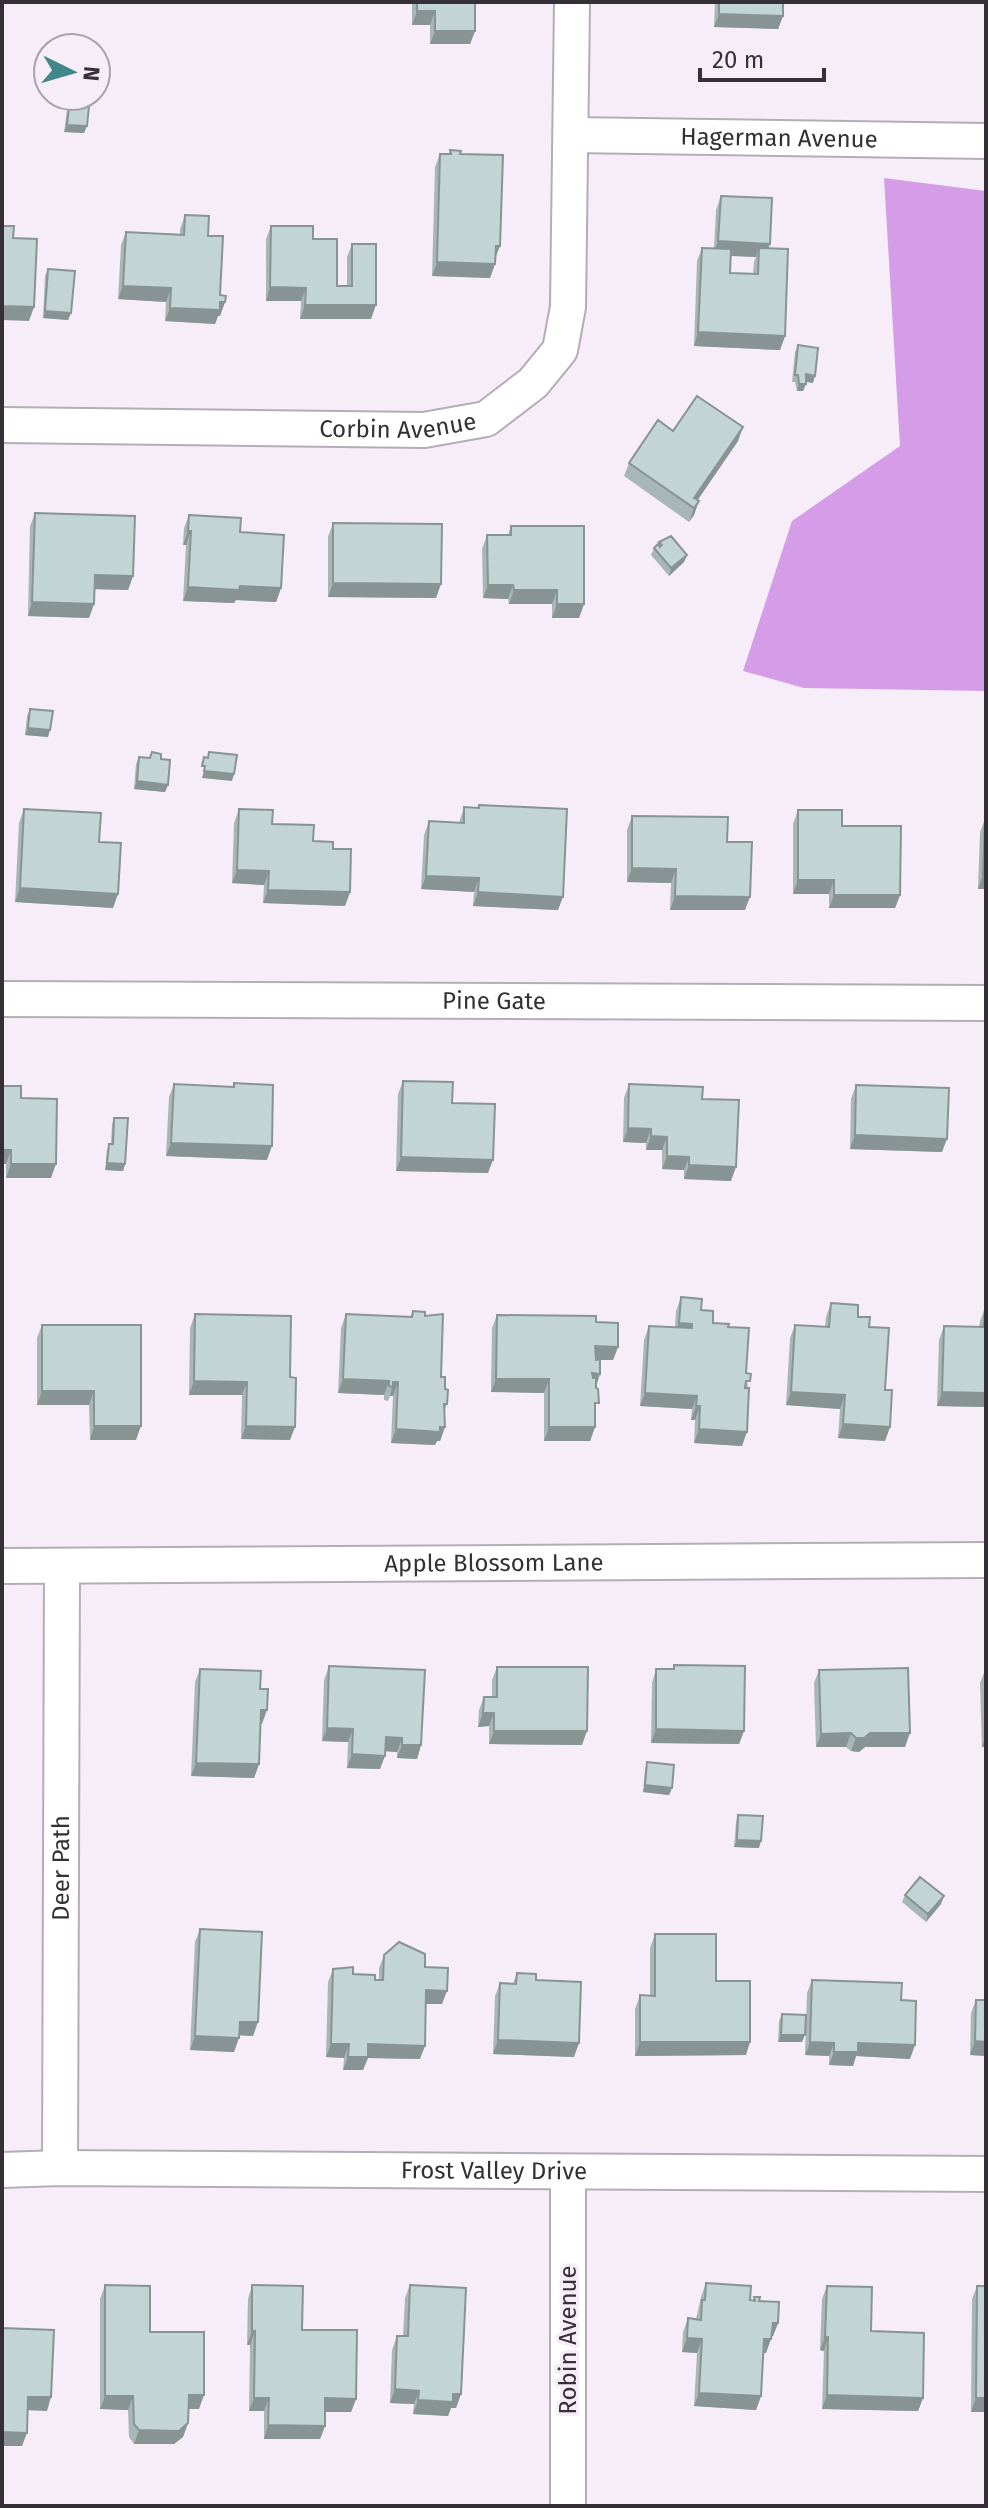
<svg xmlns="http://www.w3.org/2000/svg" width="988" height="2508" font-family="'Fira Sans',sans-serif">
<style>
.forest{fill:#d59de8}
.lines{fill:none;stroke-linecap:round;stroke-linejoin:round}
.minor-casing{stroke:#b5acb8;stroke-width:38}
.minor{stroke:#fff;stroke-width:34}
.wall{fill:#a7b6b6;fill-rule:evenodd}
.shaded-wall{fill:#889494}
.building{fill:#c2d4d4;stroke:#889494;stroke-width:2}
.labels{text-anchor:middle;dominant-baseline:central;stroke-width:7;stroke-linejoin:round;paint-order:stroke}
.street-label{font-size:24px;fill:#343035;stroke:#f6edf9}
</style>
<rect width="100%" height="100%" fill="#f6edf9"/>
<path class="forest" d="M 884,178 L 986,191 L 986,691 L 804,688 L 743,671 L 792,521 L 900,446 Z"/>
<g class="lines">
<g class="minor-casing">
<g id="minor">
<path id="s1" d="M 571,135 L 986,141"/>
<path id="s2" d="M 2,425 L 424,430 L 486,419 L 533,383 L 560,350 L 568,307 L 572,2"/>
<path id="s3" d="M 2,999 L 986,1003"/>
<path id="s4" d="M 2,1566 L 986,1560"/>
<path id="s5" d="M 60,2168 L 62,1566"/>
<path id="s6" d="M 2,2170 L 60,2168 L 986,2174"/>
<path d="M 568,2173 L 568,2506"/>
</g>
</g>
<use href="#minor" class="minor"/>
</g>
<path class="wall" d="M 412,2 L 475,2 L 475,31 L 470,44 L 430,44 L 430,25 L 412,25 Z
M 715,2 L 784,2 L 783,3 L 783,16 L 778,29 L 714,27 Z
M 69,96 L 90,96 L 84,133 L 64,132 Z
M 450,150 L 460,154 L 495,259 L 495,264 L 490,278 L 432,276 L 435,167 L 440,154 L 449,154 Z
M 721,196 L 770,244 L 768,248 L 785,336 L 780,350 L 694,346 L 697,261 L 702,248 L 714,248 L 716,210 ZM 730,256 L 756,257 L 754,261 L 753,274 L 730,273 Z
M 185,215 L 208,236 L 220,295 L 225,302 L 220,316 L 218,316 L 215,324 L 165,321 L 166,302 L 118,299 L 121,245 L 126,232 L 180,234 L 180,229 Z
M 271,226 L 313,239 L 337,286 L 347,286 L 347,257 L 352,244 L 371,319 L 300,319 L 301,301 L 266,301 L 266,239 Z
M 48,269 L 71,313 L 68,320 L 43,318 L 45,276 Z
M 798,345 L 813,383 L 806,382 L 803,391 L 797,391 L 795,382 L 792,382 L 795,352 Z
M 673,431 L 738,441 L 697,500 L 694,515 L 689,522 L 624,476 L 629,463 Z
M 35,513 L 133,576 L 128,590 L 94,589 L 94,604 L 89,618 L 28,616 L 30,526 Z
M 189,515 L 240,532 L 281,588 L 276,602 L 236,600 L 234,603 L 183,601 L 186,545 L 183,545 L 184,528 Z
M 333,523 L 436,598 L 328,597 L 328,537 Z
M 511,526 L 584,604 L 579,618 L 552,618 L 552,604 L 509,604 L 508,599 L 483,598 L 482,549 L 487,535 L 508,535 Z
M 659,542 L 687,555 L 684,562 L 669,576 L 651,555 L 654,548 L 658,544 Z
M 30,709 L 48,737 L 25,735 L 27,716 Z
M 139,757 L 161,759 L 168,785 L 165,792 L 134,789 L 136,764 Z
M 479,805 L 558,910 L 473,906 L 474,892 L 421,889 L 424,835 L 429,821 L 459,823 L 464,807 L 478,808 Z
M 24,809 L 99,842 L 113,908 L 15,902 L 19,823 Z
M 239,809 L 333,849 L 350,892 L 345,906 L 263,903 L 264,885 L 232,883 L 234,823 Z
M 798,810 L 900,895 L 895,908 L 829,908 L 829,894 L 793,894 L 793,824 Z
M 632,816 L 745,910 L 670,910 L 671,883 L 627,882 L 627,830 Z
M 985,819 L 986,889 L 978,889 L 980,832 Z
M 403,1081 L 452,1103 L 488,1173 L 396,1171 L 398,1094 Z
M 234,1083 L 267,1160 L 166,1156 L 169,1097 L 174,1084 L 232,1087 Z
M 629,1084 L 702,1099 L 731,1181 L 684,1179 L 684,1170 L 662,1169 L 662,1150 L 646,1150 L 646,1143 L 623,1142 L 624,1098 Z
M 856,1085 L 942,1152 L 850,1149 L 851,1099 Z
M 21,1098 L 51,1178 L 6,1178 L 6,1164 Z
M 114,1118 L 125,1164 L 123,1171 L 105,1170 L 107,1151 L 109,1144 L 111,1144 L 112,1125 Z
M 681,1297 L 701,1310 L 713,1323 L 728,1327 L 746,1373 L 748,1388 L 742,1446 L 694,1443 L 695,1420 L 691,1420 L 692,1409 L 640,1406 L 644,1340 L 649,1326 L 675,1327 L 676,1311 Z
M 831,1303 L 858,1317 L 869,1327 L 885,1390 L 890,1427 L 885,1441 L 838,1438 L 840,1409 L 786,1405 L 790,1338 L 795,1325 L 825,1327 L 826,1317 Z
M 985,1308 L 986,1407 L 937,1406 L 939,1340 L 944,1326 L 979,1327 L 980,1321 Z
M 413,1311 L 425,1316 L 441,1377 L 445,1389 L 447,1404 L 444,1412 L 445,1427 L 440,1441 L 437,1441 L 435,1445 L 391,1443 L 393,1396 L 390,1396 L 388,1401 L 384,1400 L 384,1395 L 338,1393 L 341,1328 L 346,1314 L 410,1317 Z
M 195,1314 L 290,1377 L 290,1440 L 241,1439 L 242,1395 L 189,1395 L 190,1328 Z
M 497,1315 L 596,1322 L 618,1347 L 613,1360 L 600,1360 L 596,1386 L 595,1427 L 590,1441 L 544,1441 L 544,1393 L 491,1392 L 492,1328 Z
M 42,1325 L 136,1440 L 90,1440 L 89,1405 L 37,1405 L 37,1338 Z
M 674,1665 L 744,1731 L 739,1744 L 651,1743 L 652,1683 L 656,1669 L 673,1669 Z
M 329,1666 L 421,1745 L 417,1759 L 397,1758 L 397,1752 L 385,1751 L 380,1769 L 347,1768 L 348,1742 L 322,1741 L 324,1680 Z
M 497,1667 L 582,1745 L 489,1744 L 489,1726 L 478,1727 L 479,1710 L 484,1697 L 492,1697 L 492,1680 Z
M 200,1669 L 260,1689 L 262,1724 L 260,1724 L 259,1764 L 254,1778 L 191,1776 L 195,1682 Z
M 819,1670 L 905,1747 L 865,1747 L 859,1752 L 851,1751 L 846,1747 L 816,1747 L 814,1683 Z
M 985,1670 L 986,1747 L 982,1747 L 980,1683 Z
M 647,1762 L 672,1788 L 669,1795 L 643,1792 L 645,1769 Z
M 738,1815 L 759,1848 L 734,1847 L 736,1822 Z
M 905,1895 L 941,1904 L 926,1922 L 902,1902 Z
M 200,1929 L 253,2036 L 239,2035 L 234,2052 L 190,2050 L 195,1942 Z
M 655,1934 L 716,1981 L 746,2055 L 635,2056 L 635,2009 L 640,1995 L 650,1996 L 650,1948 Z
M 384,1955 L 425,1967 L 442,2004 L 426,2004 L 420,2059 L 368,2058 L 363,2070 L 343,2070 L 344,2058 L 326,2057 L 328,1982 L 333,1969 L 379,1980 L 379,1968 Z
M 517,1973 L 536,1980 L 574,2057 L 493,2054 L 495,1996 L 500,1983 L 513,1983 Z
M 812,1980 L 901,2000 L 910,2059 L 856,2056 L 853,2066 L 829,2065 L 829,2056 L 805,2055 L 807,1993 Z
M 986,1992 L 986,2056 L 970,2055 L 971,2013 L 976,2000 L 985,2000 Z
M 782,2014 L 802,2042 L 778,2042 L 779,2021 Z
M 706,2283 L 750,2300 L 753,2301 L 754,2297 L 759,2301 L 778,2323 L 773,2336 L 771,2336 L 766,2353 L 763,2353 L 761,2396 L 756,2410 L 694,2406 L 697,2353 L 682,2352 L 683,2332 L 688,2318 L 696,2319 L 701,2297 Z
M 105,2285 L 150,2332 L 199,2409 L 188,2409 L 188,2423 L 183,2437 L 174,2444 L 134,2444 L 129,2437 L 128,2410 L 100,2409 L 100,2299 Z
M 252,2285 L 302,2330 L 356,2399 L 351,2412 L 325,2412 L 325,2426 L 320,2439 L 264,2439 L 264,2411 L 249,2411 L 250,2345 L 247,2345 L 248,2299 Z
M 410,2285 L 461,2394 L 456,2408 L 451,2408 L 448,2416 L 413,2414 L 414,2404 L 390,2403 L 392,2350 L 397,2336 L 403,2336 L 405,2298 Z
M 827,2286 L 871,2331 L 923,2398 L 918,2411 L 822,2409 L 824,2351 L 820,2350 L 822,2299 Z
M 977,2286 L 986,2286 L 986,2412 L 971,2412 L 972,2299 Z"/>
<path class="shaded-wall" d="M 417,11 L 435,11 L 430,25 L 412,25 Z
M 719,14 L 783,16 L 778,29 L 714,27 Z
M 435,31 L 475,31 L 470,44 L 430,44 Z
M 67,125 L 87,126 L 84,133 L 64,132 Z
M 718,241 L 770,244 L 765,257 L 759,248 L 756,257 L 713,255 Z
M 496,246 L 500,246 L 495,259 Z
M 437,262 L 495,264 L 490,278 L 432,276 Z
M 123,286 L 171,288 L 166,302 L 118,299 Z
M 270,287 L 306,288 L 301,301 L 266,301 Z
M 220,302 L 225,302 L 220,316 L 218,316 L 215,324 L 165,321 L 170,308 Z
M 305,305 L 376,305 L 371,319 L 300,319 Z
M 3,306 L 34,307 L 29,321 L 2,320 Z
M 45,311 L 71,313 L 68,320 L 43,318 Z
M 698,332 L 785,336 L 780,350 L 694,346 Z
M 806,374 L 815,376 L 813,383 L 804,381 Z
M 799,384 L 806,384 L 803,391 L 797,391 Z
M 743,427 L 738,441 L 693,507 L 694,498 Z
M 699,501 L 694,515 L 689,522 L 694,508 Z
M 188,531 L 191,531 L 186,545 L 183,545 Z
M 687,555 L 684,562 L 669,576 L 671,568 Z
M 95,575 L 133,576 L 128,590 L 90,589 Z
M 333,583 L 441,584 L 436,598 L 328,597 Z
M 488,585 L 513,585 L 508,599 L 483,598 Z
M 240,586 L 281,588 L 276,602 L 236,600 L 234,603 L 183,601 L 188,587 Z
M 514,590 L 557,590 L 552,604 L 509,604 Z
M 32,602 L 94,604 L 89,618 L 28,616 Z
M 557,604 L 584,604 L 579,618 L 552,618 Z
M 28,728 L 50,730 L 48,737 L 25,735 Z
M 204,771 L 234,774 L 232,781 L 202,778 Z
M 137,781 L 168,785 L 165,792 L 134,789 Z
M 632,868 L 676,869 L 671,883 L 627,882 Z
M 237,870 L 269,871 L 264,885 L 232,883 Z
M 983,875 L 986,875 L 986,889 L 978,889 Z
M 426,876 L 479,878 L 474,892 L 421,889 Z
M 798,880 L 834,880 L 829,894 L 793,894 Z
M 20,888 L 118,894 L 113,908 L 15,902 Z
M 268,890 L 350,892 L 345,906 L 263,903 Z
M 478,892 L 563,897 L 558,910 L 473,906 Z
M 834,895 L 900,895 L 895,908 L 829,908 Z
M 675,896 L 750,897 L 745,910 L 670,910 Z
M 628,1128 L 651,1129 L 646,1143 L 623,1142 Z
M 855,1135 L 947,1139 L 942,1152 L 850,1149 Z
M 651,1136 L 667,1137 L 662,1150 L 646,1150 Z
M 171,1143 L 272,1146 L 267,1160 L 166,1156 Z
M 2,1150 L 11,1150 L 6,1164 L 2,1164 Z
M 667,1156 L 689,1157 L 684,1170 L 662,1169 Z
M 401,1157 L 493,1160 L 488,1173 L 396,1171 Z
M 107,1163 L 125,1164 L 123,1171 L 105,1170 Z
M 11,1164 L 56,1164 L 51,1178 L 6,1178 Z
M 689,1165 L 736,1167 L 731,1181 L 684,1179 Z
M 679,1323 L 692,1324 L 687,1338 L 674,1337 Z
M 595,1346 L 618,1347 L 613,1360 L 590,1360 Z
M 592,1373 L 600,1374 L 596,1387 L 587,1387 Z
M 343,1379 L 389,1381 L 384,1395 L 338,1393 Z
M 496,1379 L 549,1379 L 544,1393 L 491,1392 Z
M 194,1381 L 247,1382 L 242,1395 L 189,1395 Z
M 393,1382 L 398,1382 L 393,1396 L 390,1396 Z
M 42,1391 L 94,1391 L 89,1405 L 37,1405 Z
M 791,1392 L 845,1395 L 840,1409 L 786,1405 Z
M 942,1392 L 986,1393 L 986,1407 L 937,1406 Z
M 645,1393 L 697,1396 L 692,1409 L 640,1406 Z
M 696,1406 L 700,1406 L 695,1420 L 691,1420 Z
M 843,1424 L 890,1427 L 885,1441 L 838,1438 Z
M 94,1426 L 141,1426 L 136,1440 L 90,1440 Z
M 246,1426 L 295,1427 L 290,1440 L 241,1439 Z
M 440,1427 L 445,1427 L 440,1441 L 437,1441 L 435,1445 L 391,1443 L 396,1429 Z
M 549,1427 L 595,1427 L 590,1441 L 544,1441 Z
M 699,1429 L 747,1432 L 742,1446 L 694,1443 Z
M 261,1710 L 267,1710 L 262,1724 L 256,1723 Z
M 483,1713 L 494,1713 L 489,1726 L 478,1727 Z
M 327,1728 L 353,1729 L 348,1742 L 322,1741 Z
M 656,1729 L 744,1731 L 739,1744 L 651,1743 Z
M 494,1731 L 587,1731 L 582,1745 L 489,1744 Z
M 851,1733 L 846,1747 L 816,1747 L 821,1734 Z
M 870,1733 L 910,1733 L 905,1747 L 865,1747 L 859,1752 L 851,1751 L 856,1738 Z
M 986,1735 L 986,1747 L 982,1747 Z
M 386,1737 L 402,1738 L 397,1752 L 381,1751 Z
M 402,1745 L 421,1745 L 417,1759 L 397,1758 Z
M 352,1754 L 385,1756 L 380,1769 L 347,1768 Z
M 196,1763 L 259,1764 L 254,1778 L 191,1776 Z
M 645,1785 L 672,1788 L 669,1795 L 643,1792 Z
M 737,1840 L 761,1841 L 759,1848 L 734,1847 Z
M 944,1896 L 941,1904 L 926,1922 L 928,1914 Z
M 426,1990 L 447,1991 L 442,2004 L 421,2004 Z
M 240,2022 L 258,2022 L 253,2036 L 235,2035 Z
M 781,2035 L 805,2035 L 802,2042 L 778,2042 Z
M 195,2036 L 239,2038 L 234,2052 L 190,2050 Z
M 498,2040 L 579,2043 L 574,2057 L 493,2054 Z
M 975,2041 L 986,2042 L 986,2056 L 970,2055 Z
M 640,2042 L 750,2042 L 746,2055 L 635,2056 Z
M 810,2042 L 834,2043 L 829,2056 L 805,2055 Z
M 858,2043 L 915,2045 L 910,2059 L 856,2056 L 853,2066 L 829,2065 L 834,2052 Z
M 331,2044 L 349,2044 L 344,2058 L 326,2057 Z
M 368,2044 L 425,2046 L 420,2059 L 368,2058 L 363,2070 L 343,2070 L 348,2057 Z
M 773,2323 L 778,2323 L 773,2336 L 768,2336 Z
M 255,2331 L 250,2345 L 247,2345 L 252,2332 Z
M 825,2337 L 828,2337 L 824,2351 L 820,2350 Z
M 687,2338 L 702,2339 L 697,2353 L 682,2352 Z
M 764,2339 L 771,2339 L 766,2353 L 759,2352 Z
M 395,2389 L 419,2391 L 414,2404 L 390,2403 Z
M 699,2393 L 761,2396 L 756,2410 L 694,2406 Z
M 453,2394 L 461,2394 L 456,2408 L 451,2408 L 448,2416 L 413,2414 L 418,2400 Z
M 189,2395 L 204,2395 L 199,2409 L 184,2409 Z
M 827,2395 L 923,2398 L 918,2411 L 822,2409 Z
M 105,2396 L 133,2396 L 128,2410 L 100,2409 Z
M 28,2397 L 51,2397 L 47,2411 L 23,2410 Z
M 254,2398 L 269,2398 L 264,2411 L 249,2411 Z
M 325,2398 L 356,2399 L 351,2412 L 320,2412 Z
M 976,2398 L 986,2398 L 986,2412 L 971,2412 Z
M 188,2423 L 183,2437 L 174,2444 L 134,2444 L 139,2430 Z
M 268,2425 L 325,2426 L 320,2439 L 264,2439 Z
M 2,2432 L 27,2433 L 22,2446 L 2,2446 Z"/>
<path class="building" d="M 417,2 L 475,2 L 475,31 L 435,31 L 435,11 L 417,11 Z
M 719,2 L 783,2 L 783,16 L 719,14 Z
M 70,96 L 90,96 L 87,126 L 67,125 Z
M 450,150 L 461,151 L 460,154 L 503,155 L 500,246 L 496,246 L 495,264 L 437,262 L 440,154 L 451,154 Z
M 721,196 L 772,198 L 770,244 L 718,241 Z
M 185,215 L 209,216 L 208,236 L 223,236 L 220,295 L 226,296 L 225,302 L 220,302 L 220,310 L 170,308 L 171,288 L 123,286 L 126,232 L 184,235 Z
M 2,226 L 14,226 L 13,238 L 37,239 L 34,307 L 3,306 Z
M 271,226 L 313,226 L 313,239 L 337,239 L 337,286 L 352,286 L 352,244 L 376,244 L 376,305 L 305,305 L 306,288 L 270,287 Z
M 702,248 L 731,249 L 730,273 L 758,274 L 759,248 L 788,249 L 785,336 L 698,332 Z
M 48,269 L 75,271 L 71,313 L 45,311 Z
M 798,345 L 818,348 L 815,376 L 806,374 L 806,384 L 799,384 L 798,375 L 795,375 Z
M 697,396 L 743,427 L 694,498 L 699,501 L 694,508 L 629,463 L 658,420 L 673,431 Z
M 35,513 L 135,516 L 133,576 L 95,575 L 94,604 L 32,602 Z
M 189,515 L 241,518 L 240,532 L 284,535 L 281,588 L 240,586 L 239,590 L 188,587 L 191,531 L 188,531 Z
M 333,523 L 442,524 L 441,584 L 333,583 Z
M 511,526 L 584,526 L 584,604 L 557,604 L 557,590 L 514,590 L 513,585 L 488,585 L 487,535 L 511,535 Z
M 671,536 L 687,555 L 671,568 L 654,548 L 658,544 L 660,547 L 662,545 L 659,542 Z
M 30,709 L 53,711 L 50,730 L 28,728 Z
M 152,752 L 161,754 L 161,759 L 170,760 L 168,785 L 137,781 L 139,757 L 150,758 Z
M 209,752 L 237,755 L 234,774 L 204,771 L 205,766 L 202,766 L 204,757 L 208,758 Z
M 479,805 L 567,809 L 563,897 L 478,892 L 479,878 L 426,876 L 429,821 L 464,823 L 464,807 L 479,808 Z
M 24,809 L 101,813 L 99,842 L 121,843 L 118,894 L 20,888 Z
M 239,809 L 273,810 L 272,824 L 314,825 L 313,841 L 333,842 L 333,849 L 351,849 L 350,892 L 268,890 L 269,871 L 237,870 Z
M 798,810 L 842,810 L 842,826 L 901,826 L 900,895 L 834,895 L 834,880 L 798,880 Z
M 632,816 L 728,817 L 727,842 L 752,842 L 750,897 L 675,896 L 676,869 L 632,868 Z
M 985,819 L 986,819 L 986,875 L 983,875 Z
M 403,1081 L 453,1082 L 452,1103 L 495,1104 L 493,1160 L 401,1157 Z
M 234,1083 L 273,1085 L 272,1146 L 171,1143 L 174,1084 L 234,1087 Z
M 629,1084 L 703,1087 L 702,1099 L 739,1100 L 736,1167 L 689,1165 L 689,1157 L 667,1156 L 667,1137 L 651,1136 L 651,1129 L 628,1128 Z
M 856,1085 L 949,1088 L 947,1139 L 855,1135 Z
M 2,1086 L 21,1086 L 21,1098 L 57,1099 L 56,1164 L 11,1164 L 11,1150 L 2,1150 Z
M 114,1118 L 128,1118 L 125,1164 L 107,1163 L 109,1144 L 113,1144 Z
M 681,1297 L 702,1299 L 701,1310 L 713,1311 L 713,1323 L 729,1324 L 728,1327 L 749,1328 L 746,1373 L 751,1374 L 750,1381 L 746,1381 L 745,1388 L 749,1388 L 747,1432 L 699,1429 L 700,1406 L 696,1406 L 697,1396 L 645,1393 L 649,1326 L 692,1328 L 692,1324 L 679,1323 Z
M 831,1303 L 858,1305 L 858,1317 L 870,1317 L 869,1327 L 889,1328 L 885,1390 L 892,1390 L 890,1427 L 843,1424 L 845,1395 L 791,1392 L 795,1325 L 829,1327 Z
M 985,1308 L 986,1308 L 986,1393 L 942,1392 L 944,1326 L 984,1327 Z
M 413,1311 L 425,1312 L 425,1316 L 443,1314 L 441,1377 L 445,1377 L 445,1389 L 448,1390 L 447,1404 L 444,1404 L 445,1427 L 440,1427 L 440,1432 L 396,1429 L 398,1382 L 393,1382 L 393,1387 L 389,1386 L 389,1381 L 343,1379 L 346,1314 L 412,1317 Z
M 195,1314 L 291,1316 L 290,1377 L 296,1378 L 295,1427 L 246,1426 L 247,1382 L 194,1381 Z
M 497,1315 L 596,1316 L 596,1322 L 618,1323 L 618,1347 L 595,1346 L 596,1360 L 600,1359 L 600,1374 L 592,1373 L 593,1378 L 596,1378 L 596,1388 L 598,1389 L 599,1403 L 595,1403 L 595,1427 L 549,1427 L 549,1379 L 496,1379 Z
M 42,1325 L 141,1325 L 141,1426 L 94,1426 L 94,1391 L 42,1391 Z
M 674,1665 L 745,1666 L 744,1731 L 656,1729 L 656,1669 L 674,1669 Z
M 329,1666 L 425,1670 L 421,1745 L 402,1745 L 402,1738 L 386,1737 L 385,1756 L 352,1754 L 353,1729 L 327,1728 Z
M 497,1667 L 588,1667 L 587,1731 L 494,1731 L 494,1713 L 483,1713 L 484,1697 L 497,1697 Z
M 908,1668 L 910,1733 L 870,1733 L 864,1738 L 856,1738 L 851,1733 L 821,1734 L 819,1670 Z
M 200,1669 L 261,1671 L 260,1689 L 268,1689 L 267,1710 L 261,1710 L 259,1764 L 196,1763 Z
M 647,1762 L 674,1765 L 672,1788 L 645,1785 Z
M 738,1815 L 763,1816 L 761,1841 L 737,1840 Z
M 920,1877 L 944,1896 L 928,1914 L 905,1895 Z
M 200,1929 L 262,1932 L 258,2022 L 240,2022 L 239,2038 L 195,2036 Z
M 655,1934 L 716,1934 L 716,1981 L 750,1981 L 750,2042 L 640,2042 L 640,1995 L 655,1996 Z
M 399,1942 L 425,1954 L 425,1967 L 448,1968 L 447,1991 L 426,1990 L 425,2046 L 368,2044 L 368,2057 L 348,2057 L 349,2044 L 331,2044 L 333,1969 L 353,1967 L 353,1974 L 375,1975 L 375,1980 L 383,1980 L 384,1955 Z
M 517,1973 L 536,1974 L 536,1980 L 581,1982 L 579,2043 L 498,2040 L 500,1983 L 516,1984 Z
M 812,1980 L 902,1983 L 901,2000 L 916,2001 L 915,2045 L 858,2043 L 858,2052 L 834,2052 L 834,2043 L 810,2042 Z
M 976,2000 L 986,2000 L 986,2042 L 975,2041 Z
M 782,2014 L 806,2015 L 805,2035 L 781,2035 Z
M 706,2283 L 751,2286 L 750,2300 L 755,2301 L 754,2297 L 760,2297 L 759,2301 L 779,2302 L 778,2323 L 773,2323 L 771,2339 L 764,2339 L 761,2396 L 699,2393 L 702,2339 L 687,2338 L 688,2318 L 701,2320 L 702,2300 L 705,2300 Z
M 105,2285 L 150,2286 L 150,2332 L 204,2332 L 204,2395 L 189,2395 L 188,2423 L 179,2431 L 139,2430 L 134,2424 L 133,2396 L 105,2396 Z
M 252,2285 L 303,2286 L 302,2330 L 357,2330 L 356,2399 L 325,2398 L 325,2426 L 268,2425 L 269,2398 L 254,2398 L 255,2331 L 252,2332 Z
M 410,2285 L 466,2288 L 461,2394 L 453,2394 L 453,2402 L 418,2400 L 419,2391 L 395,2389 L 397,2336 L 408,2336 Z
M 827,2286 L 872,2287 L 871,2331 L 924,2333 L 923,2398 L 827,2395 L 828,2337 L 825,2337 Z
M 977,2286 L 986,2286 L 986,2398 L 976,2398 Z
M 2,2328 L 54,2330 L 51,2397 L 28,2397 L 27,2433 L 2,2432 Z"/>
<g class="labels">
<g class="street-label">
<text stroke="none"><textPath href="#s1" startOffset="208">Hagerman Avenue</textPath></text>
<text stroke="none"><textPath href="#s2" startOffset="396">Corbin Avenue</textPath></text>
<text stroke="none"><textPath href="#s3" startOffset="492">Pine Gate</textPath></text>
<text stroke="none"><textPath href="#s4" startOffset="492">Apple Blossom Lane</textPath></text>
<text stroke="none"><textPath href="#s5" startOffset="300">Deer Path</textPath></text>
<text stroke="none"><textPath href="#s6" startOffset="492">Frost Valley Drive</textPath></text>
<text transform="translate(568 2340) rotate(-90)">Robin Avenue</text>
</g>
</g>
<rect width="988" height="2508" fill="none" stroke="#343035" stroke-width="8"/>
<g transform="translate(72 72) rotate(95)"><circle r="38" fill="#f6edf9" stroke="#a8a1ab" stroke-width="2"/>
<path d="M0-6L14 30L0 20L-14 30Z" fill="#418989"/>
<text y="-12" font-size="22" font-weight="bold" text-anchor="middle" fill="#343035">N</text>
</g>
<path d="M700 68v12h124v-12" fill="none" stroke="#343035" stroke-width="4"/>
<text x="712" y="68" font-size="24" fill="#343035" stroke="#f6edf9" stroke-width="6" paint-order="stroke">20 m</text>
</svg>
